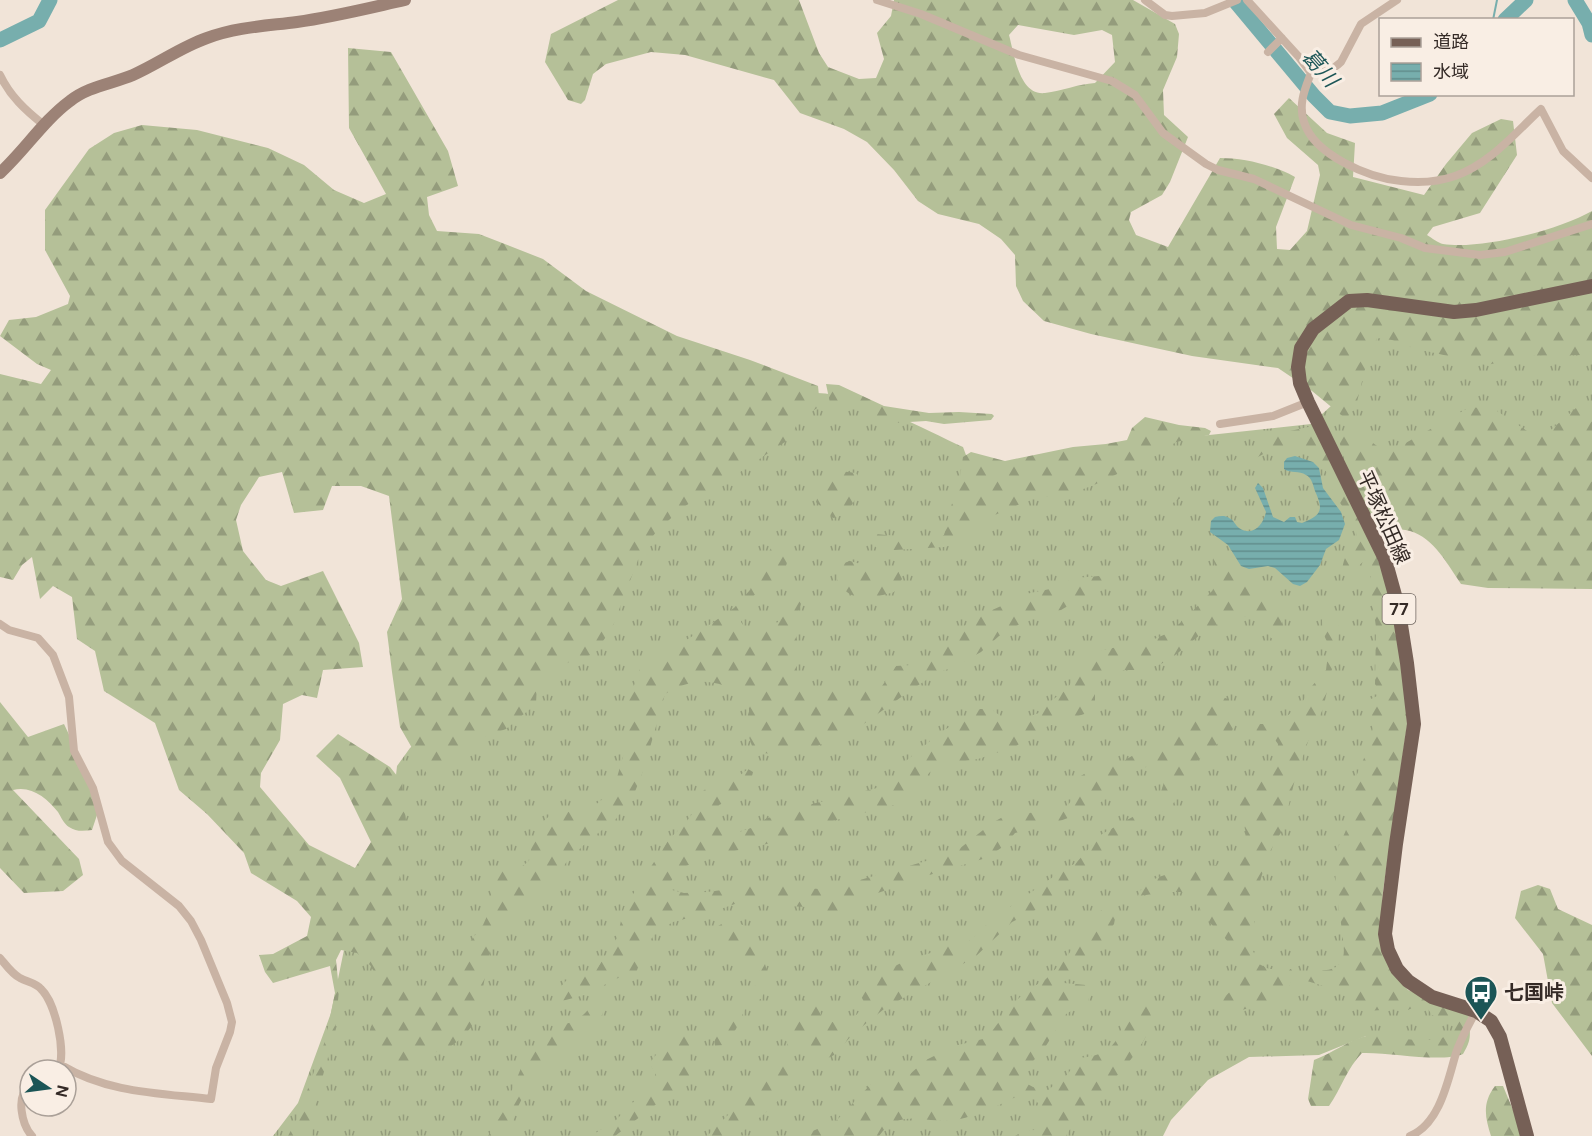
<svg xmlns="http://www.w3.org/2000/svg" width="1592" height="1136" font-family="'DM Sans','Noto Sans JP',sans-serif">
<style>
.grass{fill:url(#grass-tufts)}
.forest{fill:url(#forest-firs);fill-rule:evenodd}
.water{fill:url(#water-rules)}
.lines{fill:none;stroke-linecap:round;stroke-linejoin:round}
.stream{stroke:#77aead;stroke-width:2}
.river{stroke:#77aead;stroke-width:15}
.street{stroke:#c9b3a4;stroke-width:8}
.secondary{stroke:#9c8276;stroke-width:12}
.primary{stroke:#766056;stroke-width:14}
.labels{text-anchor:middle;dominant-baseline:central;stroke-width:6;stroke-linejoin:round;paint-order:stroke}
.shield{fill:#f9eee4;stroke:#6f655f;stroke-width:1.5}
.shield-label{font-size:18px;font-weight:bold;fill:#342a26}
.street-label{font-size:20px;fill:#342a26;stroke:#f9eee4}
.poi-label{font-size:20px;font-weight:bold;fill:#342a26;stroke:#f9eee4;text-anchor:start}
.water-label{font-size:21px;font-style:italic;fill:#1b5556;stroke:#f9eee4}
</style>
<defs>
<pattern id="grass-tufts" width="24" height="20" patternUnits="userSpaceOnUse" patternTransform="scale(1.5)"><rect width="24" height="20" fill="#b5c098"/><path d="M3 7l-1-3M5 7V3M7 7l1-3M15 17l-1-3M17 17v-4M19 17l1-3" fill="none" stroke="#949c7c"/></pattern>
<pattern id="forest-firs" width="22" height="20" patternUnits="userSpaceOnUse" patternTransform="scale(1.5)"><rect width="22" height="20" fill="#b5c098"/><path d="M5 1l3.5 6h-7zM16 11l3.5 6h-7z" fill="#949c7c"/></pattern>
<pattern id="water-rules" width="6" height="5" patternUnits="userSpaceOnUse" patternTransform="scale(1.5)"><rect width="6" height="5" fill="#77aead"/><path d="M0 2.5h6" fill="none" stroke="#628e8d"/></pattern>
</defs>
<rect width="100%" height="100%" fill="#f1e4d8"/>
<path class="grass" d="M 1376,326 L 1592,335 L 1592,522 L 1379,512 L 1376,547 L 1386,626 L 1359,973 L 1461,1021 L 1466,1046 L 1433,1052 L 1366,1036 L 1319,1055 L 1249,1057 L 1208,1080 L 1171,1120 L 1163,1136 L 273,1136 L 298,1103 L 331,1013 L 345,945 L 391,821 L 397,766 L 410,748 L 758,407 C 775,403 798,394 816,393 C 855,392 926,430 963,447 L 973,474 L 1163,440 L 1311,424 L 1331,406 L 1334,341 Z"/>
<path class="forest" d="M 618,0 L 799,0 L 819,53 L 828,67 L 859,79 L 876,78 L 884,59 L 877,33 L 891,16 L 894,0 L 1133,0 L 1175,24 L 1179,34 L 1177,57 L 1163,90 L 1164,115 L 1188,137 L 1170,182 L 1162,195 L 1131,212 L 1129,220 L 1136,235 L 1168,247 L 1220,158 C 1244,158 1273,165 1295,177 L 1276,227 L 1277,249 L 1290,250 L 1307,231 L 1320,175 L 1318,165 L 1287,138 L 1274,114 L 1289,98 L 1327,133 L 1355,143 L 1353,177 L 1424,195 L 1446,164 L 1472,133 L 1501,119 L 1513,121 L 1517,155 L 1480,213 L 1433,227 L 1427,235 C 1432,238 1438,243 1443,244 C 1481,250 1559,230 1592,211 L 1592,355 L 1527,356 L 1487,365 L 1413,348 L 1392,340 L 1377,338 L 1367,361 L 1356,406 L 1346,419 L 1312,391 L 1278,368 L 1192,356 L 1091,334 L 1044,321 L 1023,301 L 1016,286 L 1015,255 L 1001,239 L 979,224 L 938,214 L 918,201 L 894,170 L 867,142 L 844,129 L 800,113 L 774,80 L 685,55 L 651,52 L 606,64 L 593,74 L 585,100 L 581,104 L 568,100 L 545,62 L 551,34 ZM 1018,25 L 1074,35 L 1102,30 L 1112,35 L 1115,62 L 1095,83 C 1078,84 1062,91 1045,93 C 1019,96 1014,53 1009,35 Z
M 348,48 L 391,52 L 448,151 L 458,186 L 427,197 L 429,215 L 437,231 L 479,234 L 543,259 L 586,291 L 677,336 L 750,360 L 818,386 L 820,406 L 798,421 L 791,438 L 737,474 L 682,508 L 656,532 L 641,552 L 612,628 L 594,654 L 569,662 L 537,682 L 536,704 L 506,729 L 484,737 L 452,763 L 428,776 L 400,727 L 392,672 L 387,632 L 402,599 L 389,496 L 361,486 L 332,486 L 323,510 L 294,513 L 282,472 L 259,477 L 241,505 L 236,520 L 243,551 L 266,580 L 281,586 L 323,571 L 359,643 L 363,667 L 323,670 L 317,698 L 302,695 L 283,704 L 280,740 L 261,773 L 260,787 L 309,845 L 355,868 L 371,842 L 340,778 L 316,756 L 338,734 L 390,767 L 402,782 L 406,821 L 399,833 L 395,855 L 400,872 L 396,924 L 392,948 L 397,974 L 404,985 L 427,991 L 456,969 L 466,957 L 469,943 L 483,925 L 492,905 L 491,891 L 485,882 L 491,873 L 521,867 L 529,861 C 534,834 533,828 557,810 L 584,814 L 609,794 L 616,781 L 628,739 L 626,717 L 629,700 L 640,668 L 696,634 L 734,608 L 750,590 L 760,565 L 769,552 L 775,540 L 780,539 C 805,579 758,581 744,608 C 743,612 742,618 741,622 C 760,651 786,614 797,598 L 803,598 L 796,618 L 797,674 L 802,682 L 814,689 L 823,688 L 840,690 L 842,687 L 882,686 L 896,666 L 927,664 L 948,646 L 961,628 L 990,611 L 1030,593 L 1050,589 L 1075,578 L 1099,576 L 1105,579 L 1103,585 L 1061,610 L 1030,618 L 999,636 L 981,652 L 954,667 L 937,673 L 911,690 L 851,733 L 817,746 L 790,749 L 775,754 L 761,753 L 752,746 L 749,737 L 749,709 L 746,696 C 717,679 694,676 665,694 L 644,769 L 634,794 L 615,820 L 588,841 L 568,860 L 552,882 L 507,919 L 492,939 L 477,1020 L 463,1037 L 450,1047 L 401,1065 L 385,1061 L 373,1054 L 369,1039 L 378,994 L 379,980 L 370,965 L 357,953 L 341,950 L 336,960 L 339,990 L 335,1032 L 315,1104 L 312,1136 L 288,1136 L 297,1119 L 325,1041 L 335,993 L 330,966 L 273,983 L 265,972 L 259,955 L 273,954 L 307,936 L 311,917 L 297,901 L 251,873 L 244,853 L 207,814 L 179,790 L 155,723 L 104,691 L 95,651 L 77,639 L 72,597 L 53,586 L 40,599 L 32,557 L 22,565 L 13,580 L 0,577 L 0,374 L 41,384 L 51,370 L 37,364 L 0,336 L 9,320 L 36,317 L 68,304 L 70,296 L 45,250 L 45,210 L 89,149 L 114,133 L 142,125 L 197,130 L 268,148 L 304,165 L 334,190 L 364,203 L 386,194 L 349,128 Z
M 826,384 L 839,385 L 884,406 L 929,413 L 959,412 L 992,414 L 994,416 L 991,420 L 944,424 L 926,421 L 893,423 L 876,421 L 853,406 L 830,403 Z
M 1470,407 L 1494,409 L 1527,431 L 1545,435 L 1576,408 L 1592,412 L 1592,589 L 1488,588 L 1461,584 C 1448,565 1434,538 1410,531 C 1398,528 1385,530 1375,522 C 1359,510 1342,453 1337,433 C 1356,426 1365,438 1380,448 L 1402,445 Z
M 1145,417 L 1179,425 L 1205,428 L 1211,431 L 1209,435 L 1176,442 L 1155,456 L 1094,485 L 1059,498 L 1039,496 L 997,514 L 978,524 L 961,543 L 944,547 L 895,550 L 878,549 L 871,543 L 871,538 L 876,534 L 934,540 L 944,535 L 951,506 L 958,490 L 963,457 L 971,452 L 1005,461 L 1073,447 L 1106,444 L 1127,440 L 1132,428 Z
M 1308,427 L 1320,429 L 1389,582 L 1406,682 L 1407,726 L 1383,891 L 1381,927 L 1396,976 L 1408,990 L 1470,1013 C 1468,1033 1474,1036 1463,1054 C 1440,1063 1390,1052 1362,1053 C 1347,1068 1341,1089 1329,1106 L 1311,1106 L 1308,1099 L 1314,1060 C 1333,1053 1350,1039 1370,1035 C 1376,1034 1383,1037 1389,1037 C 1409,1040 1438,1044 1454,1032 L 1452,1022 L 1432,1015 L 1426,1006 L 1418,1005 L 1408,1010 L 1397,1009 L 1367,1011 L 1359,1010 L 1352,1007 L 1354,994 L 1349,988 L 1327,987 L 1307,981 L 1305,975 L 1308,971 C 1322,970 1338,973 1343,957 C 1345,951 1343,944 1343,938 C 1340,913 1333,880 1336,856 C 1337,847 1343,838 1346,830 C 1351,816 1349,799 1353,785 C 1361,760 1382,732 1368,706 L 1369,700 L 1377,696 L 1379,691 L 1375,684 L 1376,627 L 1370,585 L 1372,560 L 1367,558 L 1349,575 L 1343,574 C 1340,561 1351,547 1357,536 C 1354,521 1340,505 1333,490 C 1329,480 1326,465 1316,458 C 1307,453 1290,448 1280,448 C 1263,450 1250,465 1234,470 L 1229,468 L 1232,462 L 1261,441 L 1281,433 Z
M 840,471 L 856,473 L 862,483 C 856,497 851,515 833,518 L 816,502 L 824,484 Z
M 1190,476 L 1195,477 C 1193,488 1180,501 1170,504 L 1166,501 L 1173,490 Z
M 1215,551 L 1221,551 L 1230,557 L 1236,567 L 1273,605 L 1281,614 L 1284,638 L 1281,642 L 1271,638 L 1261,622 L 1251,617 L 1233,616 L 1201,634 L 1168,661 L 1145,670 L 1125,670 L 1109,674 L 1095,687 L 1095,703 L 1090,712 L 1040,729 L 1012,749 L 999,752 L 978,759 L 939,765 L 929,773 L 914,794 L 894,805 L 821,824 L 771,843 L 716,855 L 686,866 L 675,875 L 670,883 L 672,890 L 684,893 L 707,892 L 730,889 L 760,882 L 801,888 L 821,889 L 846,884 L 954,853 L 992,823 L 1008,814 L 1047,812 L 1065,809 L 1071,801 L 1069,788 L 1074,780 L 1101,764 L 1122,762 L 1140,751 L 1156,746 L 1164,740 L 1189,712 L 1198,706 L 1208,695 L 1217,695 L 1228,699 L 1233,714 L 1237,719 L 1231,733 L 1198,760 L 1173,804 L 1129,834 L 1093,867 L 1076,879 L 1057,899 L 1012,922 L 975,957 L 884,1009 L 853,1034 L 834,1055 L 824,1060 L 819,1056 L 816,1049 L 809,1045 L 789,1049 C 780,1030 795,1009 807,995 L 815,999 L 823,1019 C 840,1027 858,1021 864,1002 L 856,986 L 864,977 L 889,969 L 907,960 L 934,952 L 953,941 L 968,942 L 994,918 L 1063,870 L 1076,863 L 1102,834 L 1154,805 L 1161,792 L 1167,772 L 1163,766 L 1151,765 L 1136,771 L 1113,793 L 1092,809 L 1049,825 L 1015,833 L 1004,846 L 986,858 L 926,876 L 907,886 L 895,887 L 875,894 L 860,895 L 838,912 L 831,914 L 823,910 L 807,907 L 788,906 L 766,898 L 746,900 L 715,911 L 673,922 L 656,932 L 645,948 L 636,973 L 615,979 L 588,994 L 562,1001 L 558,996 C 563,974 577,977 596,970 L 617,938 L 624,908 L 669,839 L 684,825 L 695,810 L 703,791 L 716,781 L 739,776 L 748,769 L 753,772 C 750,788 734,799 719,805 L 714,815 L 717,826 L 726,832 L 739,832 L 754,827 L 767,818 L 787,815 L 812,804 L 881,787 L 894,777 L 907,760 L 941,732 L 980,709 L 991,709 L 1002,717 L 1024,718 L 1039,713 L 1051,701 L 1068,688 L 1084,659 L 1102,650 L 1150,641 L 1168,633 L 1185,619 L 1213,590 L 1218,575 L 1213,559 Z
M 850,561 L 878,569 L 898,571 L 902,579 L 894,592 C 869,599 854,604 837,582 L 841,564 Z
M 1326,613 L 1336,617 L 1339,627 L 1338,642 L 1323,709 L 1311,733 L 1295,779 L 1283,829 L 1269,853 L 1261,878 L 1255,906 L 1253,951 L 1259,964 L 1269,969 L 1291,969 L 1294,974 L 1290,985 L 1280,999 L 1235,1012 L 1222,1007 L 1220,1001 C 1245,981 1244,961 1224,937 C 1218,929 1207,922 1202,913 C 1198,907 1199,901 1193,892 L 1169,892 L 1138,896 C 1151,859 1236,878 1246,846 C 1251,830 1234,811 1234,794 C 1240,789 1245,789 1252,786 C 1271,780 1277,762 1278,744 L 1273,737 L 1252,729 L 1252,724 L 1279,724 L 1303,701 L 1312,686 L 1326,670 L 1329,646 L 1323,633 L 1322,620 Z
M 0,702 L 28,737 L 64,724 L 98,796 L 97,815 L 92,830 C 84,831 76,832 69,827 C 64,824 61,817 58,812 C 47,798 31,785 13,790 L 79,859 L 83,875 L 63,891 L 24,893 L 0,868 Z
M 1538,885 L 1550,889 L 1558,909 L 1592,925 L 1592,1056 L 1552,1003 L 1543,954 L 1515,918 L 1521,891 Z
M 1114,901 L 1117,908 L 1114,924 L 1084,965 L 1065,977 L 1064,983 L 1086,985 L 1091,990 L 1088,1001 L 1066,1014 L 1044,1049 L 1024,1071 L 1022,1081 L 1033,1087 L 1048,1090 L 1067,1075 L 1079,1058 C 1102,1056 1114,1050 1122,1028 L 1119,1020 L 1125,1004 L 1136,1001 L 1146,1004 C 1148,1007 1151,1013 1151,1017 C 1152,1047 1098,1095 1078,1116 C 1073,1122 1070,1130 1066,1136 L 1015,1136 L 1023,1131 L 1034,1130 C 1040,1122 1044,1115 1039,1105 C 1028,1085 1008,1102 995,1107 C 982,1112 969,1118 955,1120 C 927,1125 901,1106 879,1136 L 800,1136 L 835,1122 L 872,1083 L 910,1074 L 926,1060 L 954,1046 L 987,1038 L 1010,1007 L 1025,992 L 1046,979 L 1066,958 L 1095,915 Z
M 728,920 L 743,925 L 754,936 L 762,953 L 768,975 L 762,998 L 745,1009 L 736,1029 L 724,1045 L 715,1046 C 709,1013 755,1000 761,973 C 751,958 722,957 717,943 C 715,939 715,933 715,928 Z
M 594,1001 L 603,1002 C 603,1005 604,1009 603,1012 C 598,1031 552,1060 537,1077 C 521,1095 514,1114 509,1136 L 488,1136 L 503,1112 L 526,1056 L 537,1046 L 546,1042 L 560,1025 C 577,1022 585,1016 594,1001 Z
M 682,1030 L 689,1035 L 690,1075 L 680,1086 L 615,1136 L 594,1136 L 597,1132 L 616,1120 L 648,1087 L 655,1079 L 655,1072 L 651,1066 L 652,1060 L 673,1033 Z
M 793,1065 L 800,1071 L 797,1081 L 770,1109 L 737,1136 L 707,1136 L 733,1110 L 753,1081 L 781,1066 Z
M 1495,1086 L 1503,1086 L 1524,1136 L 1491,1136 C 1485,1117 1482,1103 1495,1086 Z"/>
<path class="water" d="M 1295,456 L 1313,462 L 1319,468 L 1323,488 L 1341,512 L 1345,524 L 1339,540 L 1326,549 L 1320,565 L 1307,582 L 1300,586 L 1293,584 L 1275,568 L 1268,566 L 1249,569 L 1241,566 L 1228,545 L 1210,532 L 1211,521 L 1215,517 C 1220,516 1225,515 1229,518 C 1234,520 1235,525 1239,528 C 1253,537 1263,525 1266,512 L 1255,488 L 1258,483 L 1263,488 L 1273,517 L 1284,522 L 1290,517 L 1295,517 L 1297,522 L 1302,523 C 1323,515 1323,509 1315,491 C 1313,485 1312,478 1306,475 C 1299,470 1291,474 1284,469 L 1284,462 L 1287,458 Z"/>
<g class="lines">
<path class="stream" d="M 1493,20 L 1497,0"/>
<path class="river" d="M 1234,0 L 1314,96 L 1330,112 L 1350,116 L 1382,113 L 1430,94
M 1575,0 L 1589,23 L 1592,35
M 1505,20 L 1526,0
M 0,40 L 39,21 L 50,0"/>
<path class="street" d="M 877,0 L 921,14 L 1019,55 L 1112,81 L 1135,95 L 1163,133 L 1206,164 L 1218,170 L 1254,179 L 1351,225 L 1401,238 L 1425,248 L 1480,255 L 1505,252 L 1592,224
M 1145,0 L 1165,15 L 1172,16 L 1205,13 L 1237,0
M 1247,0 L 1299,57 L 1311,73
M 1268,52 L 1282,38
M 1311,73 C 1305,89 1298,104 1304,122 C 1314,155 1369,178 1401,181 C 1419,183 1438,182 1455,176 C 1490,164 1515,133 1541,109 L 1563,151 L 1592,178
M 1311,73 C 1323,73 1333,70 1341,62 L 1361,24 L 1397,0
M 0,75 C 10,96 25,110 44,125
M 1220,424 L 1273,416 L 1308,402
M 0,624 L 9,630 L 38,638 L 53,655 L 69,697 L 74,751 L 93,788 L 108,842 L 122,861 L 179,906 L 191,921 L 201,940 L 227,1003 L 232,1022 L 230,1032 L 216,1068 L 211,1099 C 158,1093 108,1093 61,1065
M 0,958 C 6,965 12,974 20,978 C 27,982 36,983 41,989 C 55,1002 67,1053 58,1070
M 30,1086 C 15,1096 22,1125 32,1136
M 1410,1136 C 1440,1124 1448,1080 1456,1053 C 1461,1038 1469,1024 1476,1011"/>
<path class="secondary" d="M 0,173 C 25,150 43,121 70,101 C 89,86 112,84 133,75 C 158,64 181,47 207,38 C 237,27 266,26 297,22 C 333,17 369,8 405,0"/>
<path class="primary" d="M 1527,1136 L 1500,1037 L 1491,1021 L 1476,1011 L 1432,997 L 1408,981 L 1397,969 L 1388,950 L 1385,934 L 1396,844 L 1414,724 L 1407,663 L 1398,606 L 1385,559 L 1308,402 L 1300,383 L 1298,367 L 1301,348 L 1313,329 L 1349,301 L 1367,300 L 1454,312 L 1476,310 L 1592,286"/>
</g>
<defs>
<g id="bus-pin" transform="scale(1.725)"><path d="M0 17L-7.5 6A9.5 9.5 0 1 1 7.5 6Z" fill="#1b5556" stroke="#f9eee4"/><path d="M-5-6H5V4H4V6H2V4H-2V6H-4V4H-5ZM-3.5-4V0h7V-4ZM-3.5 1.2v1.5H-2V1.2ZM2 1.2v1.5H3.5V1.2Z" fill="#fff"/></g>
</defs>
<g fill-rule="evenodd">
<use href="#bus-pin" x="1481" y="992"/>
</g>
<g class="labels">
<rect class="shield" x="1382.5" y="594" width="33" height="30" rx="4.5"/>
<g class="shield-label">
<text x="1399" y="609">77</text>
</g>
<g class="street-label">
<text transform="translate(1384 517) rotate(66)">平塚松田線</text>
</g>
<g class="poi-label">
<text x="1504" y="992">七国峠</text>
</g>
<g class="water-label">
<text transform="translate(1320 68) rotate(49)">葛川</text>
</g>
</g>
<rect x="1379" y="18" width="195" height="78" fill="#f9eee4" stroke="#aaa098" stroke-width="1.5"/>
<rect x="1391" y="38" width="30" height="9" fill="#766056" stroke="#aaa098" stroke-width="1.5"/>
<text x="1433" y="48" font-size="18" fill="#342a26">道路</text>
<rect x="1391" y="63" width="30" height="18" fill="url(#water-rules)" stroke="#aaa098" stroke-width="1.5"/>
<text x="1433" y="78" font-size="18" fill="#342a26">水域</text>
<g transform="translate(48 1088) rotate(103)"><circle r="28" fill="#f9eee4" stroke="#aaa098" stroke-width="1.5"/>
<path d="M0-4.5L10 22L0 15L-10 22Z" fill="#1b5556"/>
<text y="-9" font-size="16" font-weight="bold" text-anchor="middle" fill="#342a26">N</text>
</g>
</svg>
